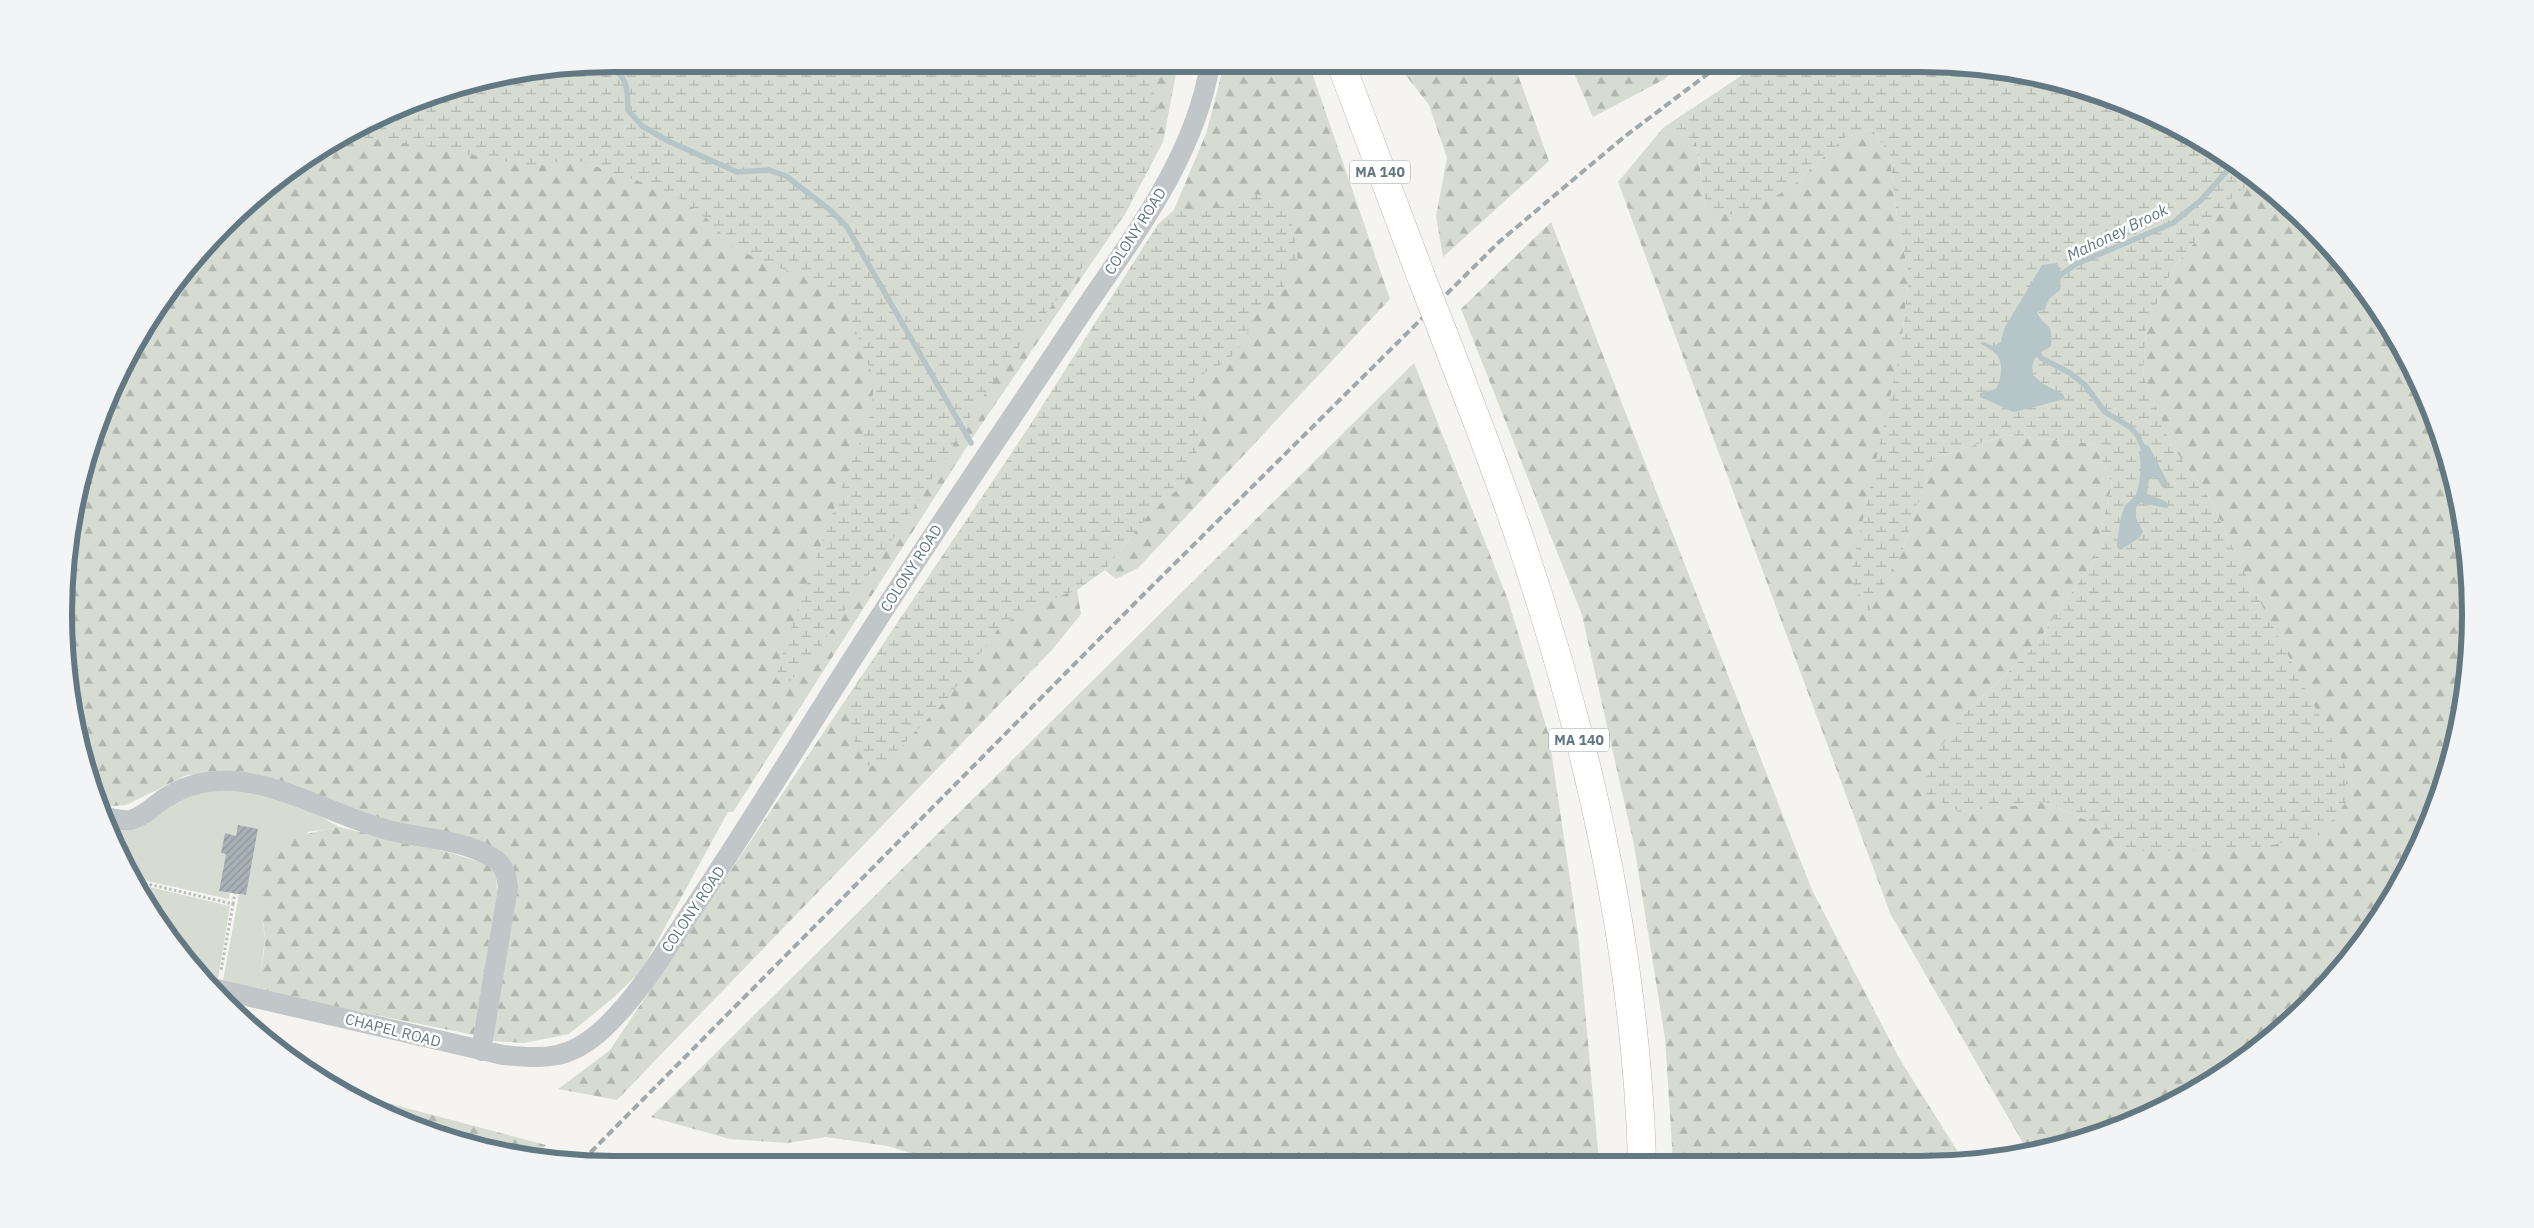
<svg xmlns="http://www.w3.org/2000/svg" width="2534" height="1228" font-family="'IBM Plex Sans',sans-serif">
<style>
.green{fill:#d6dcd1}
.forest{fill:url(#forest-firs)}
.wetland{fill:url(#wetland-marsh)}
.water{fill:#b6c5c7}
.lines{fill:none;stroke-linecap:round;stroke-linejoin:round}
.stream{stroke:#b6c5c7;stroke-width:5.5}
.building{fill:url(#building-hatch)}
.highway-casing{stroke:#b4b8ba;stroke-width:29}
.path{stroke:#bbbebf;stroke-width:3;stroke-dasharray:2.5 2.5;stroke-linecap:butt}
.minor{stroke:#c1c6c8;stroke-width:20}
.highway{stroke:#fff;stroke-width:28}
.rail{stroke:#9fa8ac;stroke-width:4;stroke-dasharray:8 4;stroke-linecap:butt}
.highway-bridge-casing{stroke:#b4b8ba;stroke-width:29;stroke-linecap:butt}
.highway-bridge{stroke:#fff;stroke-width:28}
.labels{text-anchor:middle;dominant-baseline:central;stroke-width:5;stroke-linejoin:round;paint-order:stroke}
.shield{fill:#fff;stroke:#91a0a8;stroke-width:1}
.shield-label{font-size:14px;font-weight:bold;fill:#627882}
.street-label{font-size:15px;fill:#627882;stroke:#fff}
.water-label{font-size:16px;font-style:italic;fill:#5e7b80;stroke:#fff}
.rim{fill:none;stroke:#627882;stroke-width:6}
</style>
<defs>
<pattern id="forest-firs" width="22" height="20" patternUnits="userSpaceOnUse" patternTransform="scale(1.25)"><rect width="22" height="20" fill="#d6dcd1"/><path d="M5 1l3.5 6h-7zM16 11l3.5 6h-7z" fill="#b1b7af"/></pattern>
<pattern id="wetland-marsh" width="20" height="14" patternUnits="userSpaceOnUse" patternTransform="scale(1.25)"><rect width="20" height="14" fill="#d6dcd1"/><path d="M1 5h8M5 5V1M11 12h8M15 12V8" fill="none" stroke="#b1b7af"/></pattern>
<pattern id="building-hatch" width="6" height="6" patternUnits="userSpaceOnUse" patternTransform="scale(1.25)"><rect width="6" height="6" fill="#a8b1b5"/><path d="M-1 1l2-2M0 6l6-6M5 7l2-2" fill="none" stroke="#8c9599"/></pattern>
</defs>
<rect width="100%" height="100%" fill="#f5f4f0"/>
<path class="green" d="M 234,785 L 304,807 L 339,827 L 308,832 L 259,892 L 265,939 L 258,991 L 222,986 L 239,894 L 246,895 L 258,829 L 239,825 L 236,836 L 225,834 L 221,853 L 226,854 L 219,890 L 230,893 L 229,899 L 133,878 L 116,845 L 120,823 L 176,797 Z
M 137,884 L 230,906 L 217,985 C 189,979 152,909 137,884 Z"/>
<path class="forest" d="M 701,64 L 1178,64 L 1163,142 L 1125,214 L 979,428 L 733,812 L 728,812 L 641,971 L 613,998 L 569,1034 L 524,1043 L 492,1041 L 513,873 L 427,831 L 220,773 L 187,775 L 126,805 L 100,807 L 93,791 L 68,686 L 65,578 L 74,506 L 106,404 L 138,339 L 200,251 L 279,178 L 339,137 L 437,93 Z
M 1224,64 L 1309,64 L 1390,299 L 1138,568 L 1116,579 L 1105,570 L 1132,536 L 1214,227 L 1174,210 L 1207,131 Z
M 1397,64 L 1514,64 L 1549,161 L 1443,257 L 1436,216 L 1447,158 L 1429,105 Z
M 1570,64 L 1679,64 L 1665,79 L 1593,117 Z
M 1664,127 L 1696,141 L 1706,209 L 1789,189 L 1844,138 L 1872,129 L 1890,155 L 1897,217 L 1909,276 L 1901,348 L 1903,549 L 1933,458 L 2006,435 L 2095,444 L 2112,485 L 2093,562 L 2033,648 L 1960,718 L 1959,812 L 2045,802 L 2086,820 L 2128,851 L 2344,765 L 2239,561 L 2213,504 L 2171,444 L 2143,374 L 2146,327 L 2173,268 L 2231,199 L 2254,180 L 2309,225 L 2378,309 L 2428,404 L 2460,507 L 2470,614 L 2460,722 L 2428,825 L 2356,949 L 2255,1050 L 2131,1122 L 2027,1150 L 1890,913 L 1618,182 Z
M 1551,222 L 1812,890 L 1899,1058 L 1963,1160 L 1673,1161 L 1665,1038 L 1634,845 L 1582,615 L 1461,309 Z
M 1414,363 L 1508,600 L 1549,736 L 1578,934 L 1599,1161 L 941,1163 L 888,1146 L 826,1137 L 787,1143 L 730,1139 L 651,1117 Z
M 1025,433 L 1038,564 L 1077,590 L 1081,614 L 1052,650 L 617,1100 L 558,1089 L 610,1050 Z
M 339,827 L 451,853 L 486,864 L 496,873 L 497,892 L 474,1035 L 258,991 C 259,973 265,955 265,937 C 264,922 259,907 259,891 C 259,843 300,834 339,827 Z
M 346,1092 L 546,1145 L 536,1157 L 506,1154 L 403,1122 Z"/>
<path class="wetland" d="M 614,64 L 1144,64 L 1157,103 L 1150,165 L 1125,214 L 998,373 L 917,503 L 816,653 L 787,684 L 776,679 L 784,648 L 841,489 L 871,414 L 874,380 L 844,300 L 819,280 L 776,267 L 732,247 L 712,223 L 681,199 L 641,182 L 582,162 L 557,162 L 532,167 L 432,147 L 343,135 L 437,93 L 507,74 Z
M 1759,64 L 1920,64 L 2028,74 L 2131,106 L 2226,157 L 2254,180 L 2231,199 L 2173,268 L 2146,327 L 2143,374 L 2171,444 L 2213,504 L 2239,561 L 2345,765 L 2347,801 L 2321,835 L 2247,850 L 2128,851 L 2086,820 L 2045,802 L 1959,812 L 1924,793 L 1930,763 L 1960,718 L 2033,648 L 2093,562 L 2112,485 L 2095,444 L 2006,435 L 1933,458 L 1903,549 L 1869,612 L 1850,577 L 1901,348 L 1909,276 L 1897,217 L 1890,155 L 1872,129 L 1844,138 L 1789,189 L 1738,216 L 1706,209 L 1696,141 L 1664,127 Z
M 1245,194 L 1271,195 L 1291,218 L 1298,260 L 1279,295 L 1256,313 L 1243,343 L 1227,362 L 1207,371 L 1194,382 L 1191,392 L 1204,413 L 1197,451 L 1182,486 L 1151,512 L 1105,570 L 1077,590 L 1030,607 L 998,629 L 949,697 L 882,767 L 867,765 L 853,739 L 848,698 L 1025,433 L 1158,224 L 1174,210 C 1206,213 1218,209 1245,194 Z"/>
<path class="water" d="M 2057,263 L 2061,272 L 2060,290 L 2049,299 L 2045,309 L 2037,312 C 2043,329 2054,319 2051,346 C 2038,354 2030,358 2033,375 L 2043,384 L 2063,394 L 2065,399 L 2014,412 L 1980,397 L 1980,393 L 1996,389 C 2001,380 2004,364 1997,355 C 1993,350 1985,347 1980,343 L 1983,342 L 1993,346 L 2001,342 L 2004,329 L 2042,265 Z
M 2144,444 L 2149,446 L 2168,483 L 2167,487 L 2162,487 L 2158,480 L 2153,477 L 2149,480 L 2147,494 L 2165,501 L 2169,505 L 2167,508 L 2141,503 L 2136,507 L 2136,517 L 2143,532 L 2139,538 L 2120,550 L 2117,547 C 2118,537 2120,516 2124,508 C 2126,503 2132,500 2135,496 C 2140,489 2142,462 2139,454 Z"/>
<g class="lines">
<path class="stream" d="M 608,64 C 629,79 627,87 628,110 L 642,126 L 668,141 L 737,172 L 769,170 L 786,176 L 830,210 L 847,227 L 971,443
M 2055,279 L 2076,264 L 2173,223 L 2201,200 L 2234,163
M 2036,349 L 2041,358 L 2070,373 L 2085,385 L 2105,412 L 2130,427 L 2138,436 L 2145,453"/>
</g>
<path class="building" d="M 238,825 L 258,829 L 246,895 L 219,891 L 226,854 L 221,853 L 225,833 L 236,836 Z"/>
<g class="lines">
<g class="highway-casing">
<path id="highway" d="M 1341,64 L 1422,279
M 1444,335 C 1471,406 1499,476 1523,548 C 1589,745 1636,953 1642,1161"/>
</g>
<path class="path" d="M 135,881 L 233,904 L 221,971
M 233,904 L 235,893"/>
<path class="minor" d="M 104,817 C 112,818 122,821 130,820 C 144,817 154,805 165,798 C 182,787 198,782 218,781 C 277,778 332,816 388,830 C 423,839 462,839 493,858 C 505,865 506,875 508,887 L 481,1051
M 212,988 L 503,1055 C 546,1059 569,1060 602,1030 C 638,997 663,954 689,915 C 749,826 804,734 862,644 C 930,538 1001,434 1071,329 C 1125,247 1194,163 1210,64"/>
<use href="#highway" class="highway"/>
<path class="rail" d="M 582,1161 L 1144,594 L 1499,242 L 1624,137 L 1721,64"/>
<g class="highway-bridge-casing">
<path id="highway-bridge" d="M 1422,279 L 1444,335"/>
</g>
<use href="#highway-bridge" class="highway-bridge"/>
</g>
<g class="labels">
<g class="shield">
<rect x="1350" y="160.5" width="60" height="23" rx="4"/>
<rect x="1549" y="728.5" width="60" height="23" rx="4"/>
</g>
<g class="shield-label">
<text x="1380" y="172">MA 140</text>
<text x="1579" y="740">MA 140</text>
</g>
<g class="street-label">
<text transform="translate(1135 231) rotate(-57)">COLONY ROAD</text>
<text transform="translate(911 568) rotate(-57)">COLONY ROAD</text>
<text transform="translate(693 909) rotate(-56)">COLONY ROAD</text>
<text transform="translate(393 1030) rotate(14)">CHAPEL ROAD</text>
</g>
<g class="water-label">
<text transform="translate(2117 232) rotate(-26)">Mahoney Brook</text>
</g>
</g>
<path d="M0 0H2534V1228H0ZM614 72H1920A542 542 0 0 1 2462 614V614A542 542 0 0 1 1920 1156H614A542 542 0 0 1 72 614V614A542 542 0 0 1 614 72Z" fill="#f2f4f5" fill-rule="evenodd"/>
<path class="rim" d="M614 72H1920A542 542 0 0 1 2462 614V614A542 542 0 0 1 1920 1156H614A542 542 0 0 1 72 614V614A542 542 0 0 1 614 72Z"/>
</svg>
